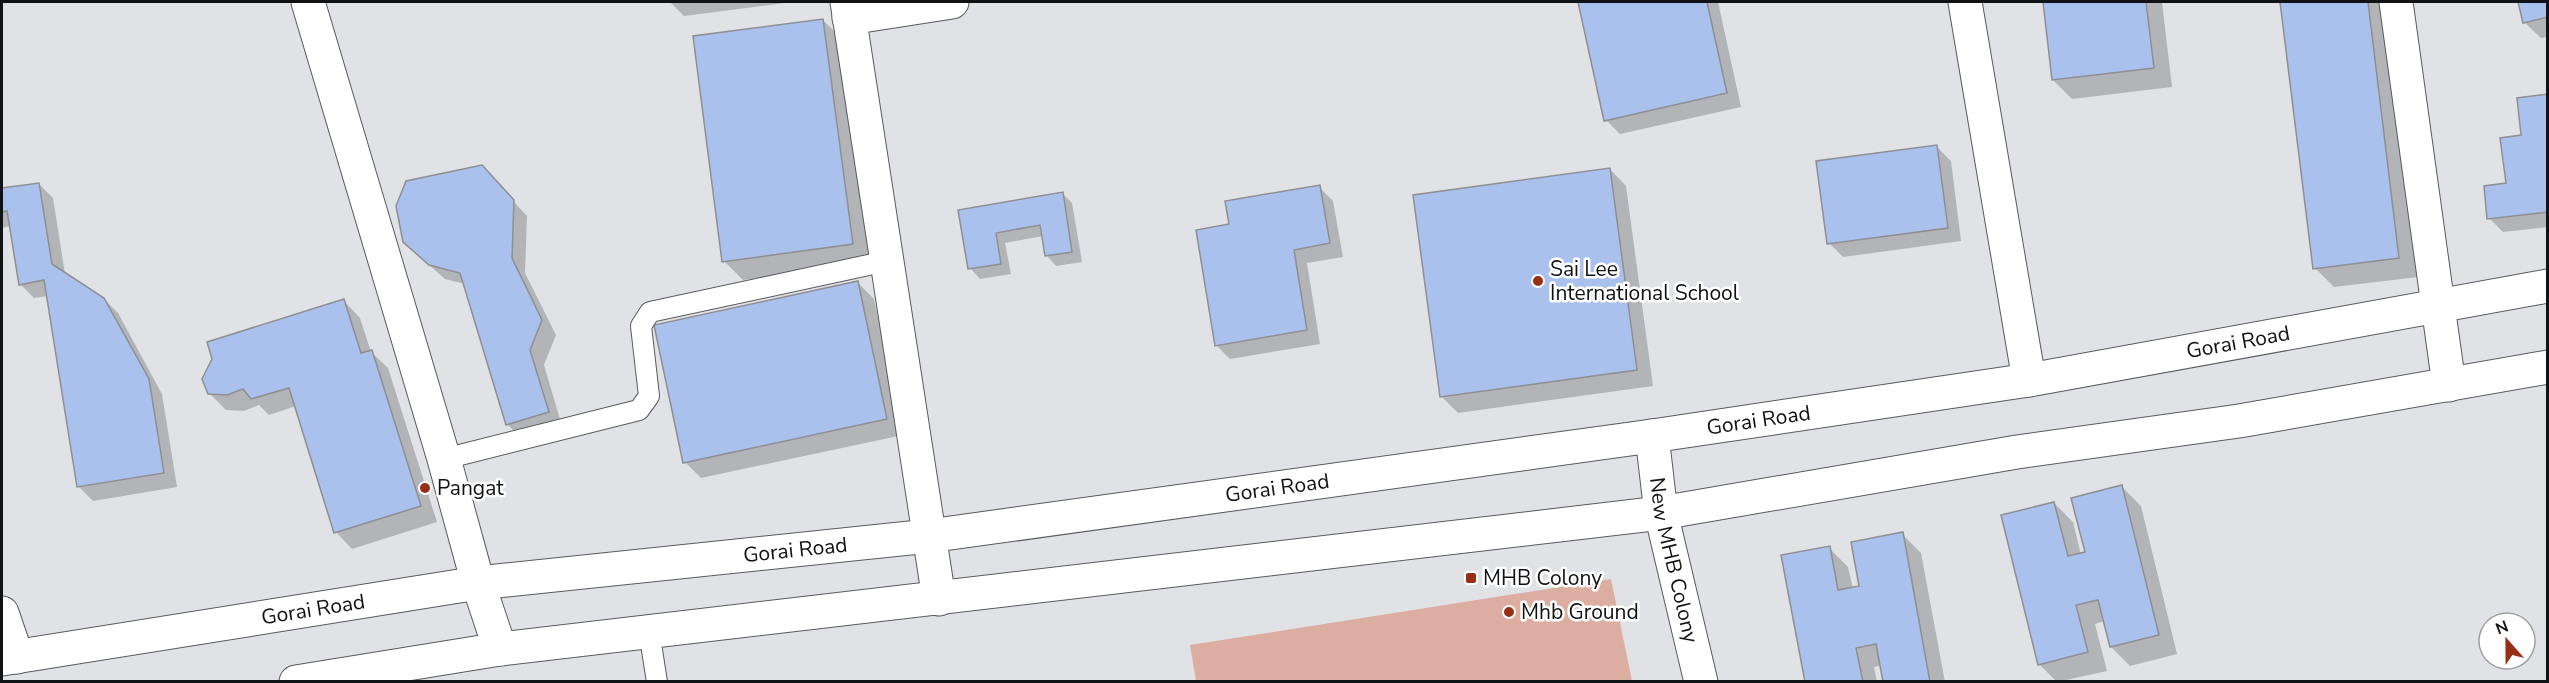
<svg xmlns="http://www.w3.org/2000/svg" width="2549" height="683" font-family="'Nunito Sans',sans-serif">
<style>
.green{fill:#dcada1}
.shadow{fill:#0003}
.building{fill:#aac1ed;stroke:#8e8f92;stroke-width:1.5}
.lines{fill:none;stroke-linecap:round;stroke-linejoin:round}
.service-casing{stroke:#595a5d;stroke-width:22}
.minor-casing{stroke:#595a5d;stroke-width:35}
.secondary-casing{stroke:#595a5d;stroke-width:35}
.service{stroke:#fff;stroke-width:20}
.minor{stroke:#fff;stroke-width:33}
.secondary{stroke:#fff;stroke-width:33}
.poi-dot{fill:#972e15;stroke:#fff;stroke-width:2}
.labels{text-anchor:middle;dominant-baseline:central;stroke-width:5;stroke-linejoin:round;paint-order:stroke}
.poi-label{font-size:21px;fill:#111213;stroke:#fff;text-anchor:start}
.street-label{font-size:21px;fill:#111213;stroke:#fff}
</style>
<rect width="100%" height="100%" fill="#e0e2e5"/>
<path class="green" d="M 1611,579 L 1632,681 L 1196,681 L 1190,645 Z"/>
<path class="shadow" d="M 670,2 L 793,2 L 684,16 Z
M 1580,2 L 1718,2 L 1741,107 L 1620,134 L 1606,120 Z
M 2044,2 L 2162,2 L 2172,87 L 2072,99 L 2053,80 Z
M 2282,2 L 2384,2 L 2418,277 L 2334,287 L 2315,268 Z
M 2520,2 L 2548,2 L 2548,37 L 2541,38 L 2524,22 Z
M 823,20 L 842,39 L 871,263 L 743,280 L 724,261 Z
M 2548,95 L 2548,227 L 2503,232 L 2489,218 L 2508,185 L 2523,137 Z
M 1937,147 L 1951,161 L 1961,241 L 1843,257 L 1829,243 Z
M 1610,169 L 1626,186 L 1653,386 L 1458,413 L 1441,396 Z
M 495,181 L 527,216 L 525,273 L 556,335 L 544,365 L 562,426 L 521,438 L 507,424 L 465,284 L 445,279 L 419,256 Z
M 39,184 L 53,198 L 65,274 L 104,299 L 118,313 L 162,394 L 177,487 L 93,501 L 79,487 L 48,296 L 34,298 L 20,284 L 11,226 L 2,228 L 2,190 Z
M 1319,187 L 1333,201 L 1343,257 L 1307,263 L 1320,344 L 1230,359 L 1216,345 L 1231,225 Z
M 1062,193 L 1072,203 L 1082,262 L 1056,266 L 1046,255 L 1043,236 L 1005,243 L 1011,274 L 980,279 L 970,268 L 960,211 Z
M 858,283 L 874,299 L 903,435 L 701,478 L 685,462 Z
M 344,301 L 360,318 L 371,352 L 388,368 L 437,522 L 352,549 L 336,532 L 296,406 L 269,415 L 259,405 L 244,411 L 226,410 L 209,393 Z
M 2122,487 L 2141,506 L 2177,654 L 2130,666 L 2111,647 L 2105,621 L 2095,624 L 2107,671 L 2057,682 L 2039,664 L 2054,503 L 2073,522 L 2081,555 L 2087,553 Z
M 1902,534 L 1921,553 L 1945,682 L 1885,682 L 1882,665 L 1874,667 L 1877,682 L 1807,682 L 1829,548 L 1848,567 L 1853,589 L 1861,587 Z"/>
<path class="building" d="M 1578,2 L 1707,2 L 1727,93 L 1604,121 Z
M 2043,2 L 2146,2 L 2154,68 L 2052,80 Z
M 2280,2 L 2368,2 L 2399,258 L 2313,269 Z
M 2518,2 L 2548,2 L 2548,17 L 2523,23 Z
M 823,19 L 853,244 L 722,262 L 693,36 Z
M 2548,94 L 2548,212 L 2487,219 L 2484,186 L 2506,183 L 2500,138 L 2521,135 L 2517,98 Z
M 1937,145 L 1948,228 L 1827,244 L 1816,161 Z
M 482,165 L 514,200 L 512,258 L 542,320 L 530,350 L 549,412 L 506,425 L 460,273 L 429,265 L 403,242 L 396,206 L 406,181 Z
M 1610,168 L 1637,370 L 1440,397 L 1413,195 Z
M 39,183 L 52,264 L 104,298 L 149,379 L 164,473 L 77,487 L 44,280 L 19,285 L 7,211 L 2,212 L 2,188 Z
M 1320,185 L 1330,243 L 1294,250 L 1307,330 L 1215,346 L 1196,230 L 1229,224 L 1225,201 Z
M 1063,192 L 1072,252 L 1045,256 L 1040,225 L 996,233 L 1001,264 L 968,269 L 958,210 Z
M 858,281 L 887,419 L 683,463 L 654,325 Z
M 344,299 L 361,353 L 372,350 L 421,506 L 334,533 L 289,388 L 251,399 L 243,389 L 227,395 L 208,394 L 202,379 L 212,359 L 207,342 Z
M 2122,485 L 2159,635 L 2110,647 L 2098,600 L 2076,605 L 2088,652 L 2038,665 L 2001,515 L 2054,502 L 2068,556 L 2085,552 L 2071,498 Z
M 1903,532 L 1930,682 L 1883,682 L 1876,644 L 1856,648 L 1863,682 L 1805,682 L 1781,555 L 1830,546 L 1838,590 L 1859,586 L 1851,542 Z"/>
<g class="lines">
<g class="service-casing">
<path id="service" d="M 444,459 L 639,410 L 649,396 L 641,326 L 650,312 L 887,261
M 649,631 L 657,682"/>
</g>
<g class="minor-casing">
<g id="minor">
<path d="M 308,2 L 444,459 L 478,583 L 500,649"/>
<path d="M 847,2 L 939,599"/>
<path d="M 1965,2 L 2029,380"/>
<path d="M 2396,2 L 2449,385"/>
<path d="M 849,18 L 952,2"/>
<path id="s1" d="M 1652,436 L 1661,513 L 1701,682"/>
<path d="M 2,613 L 17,657"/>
</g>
</g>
<g class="secondary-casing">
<g id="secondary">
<path id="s2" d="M 2,659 L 478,583 L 929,536 L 1652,436 L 2029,380 L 2548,286"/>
<path d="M 296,682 L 500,649 L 1661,513 L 2017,452 L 2239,421 L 2548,367"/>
</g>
</g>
<use href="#service" class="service"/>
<use href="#minor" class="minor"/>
<use href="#secondary" class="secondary"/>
</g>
<g class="poi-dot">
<circle cx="1538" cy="281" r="6"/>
<circle cx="425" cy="488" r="6"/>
<rect x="1465" y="572" width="12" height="12" rx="3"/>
<circle cx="1509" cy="612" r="6"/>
</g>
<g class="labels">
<g class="poi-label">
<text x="1550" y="269">Sai Lee<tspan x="1550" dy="24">International School</tspan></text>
<text x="437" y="488">Pangat</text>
<text x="1483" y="578">MHB Colony</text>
<text x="1521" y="612">Mhb Ground</text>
</g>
<g class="street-label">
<text stroke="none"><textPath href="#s2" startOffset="2259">Gorai Road</textPath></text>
<text stroke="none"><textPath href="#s2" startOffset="1773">Gorai Road</textPath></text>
<text stroke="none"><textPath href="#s2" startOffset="1287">Gorai Road</textPath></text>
<text stroke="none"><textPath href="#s2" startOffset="801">Gorai Road</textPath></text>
<text stroke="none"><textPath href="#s1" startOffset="126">New MHB Colony</textPath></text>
<text stroke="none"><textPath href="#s2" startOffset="315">Gorai Road</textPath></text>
</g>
</g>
<rect width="2549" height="683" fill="none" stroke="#111213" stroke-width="6"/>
<g transform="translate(2507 641) rotate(339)"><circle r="28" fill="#ffffff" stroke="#a0a0a1" stroke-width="1.5"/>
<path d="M0-4.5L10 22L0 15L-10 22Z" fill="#972e15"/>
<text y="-9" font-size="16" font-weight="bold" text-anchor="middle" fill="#111213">N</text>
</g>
</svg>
